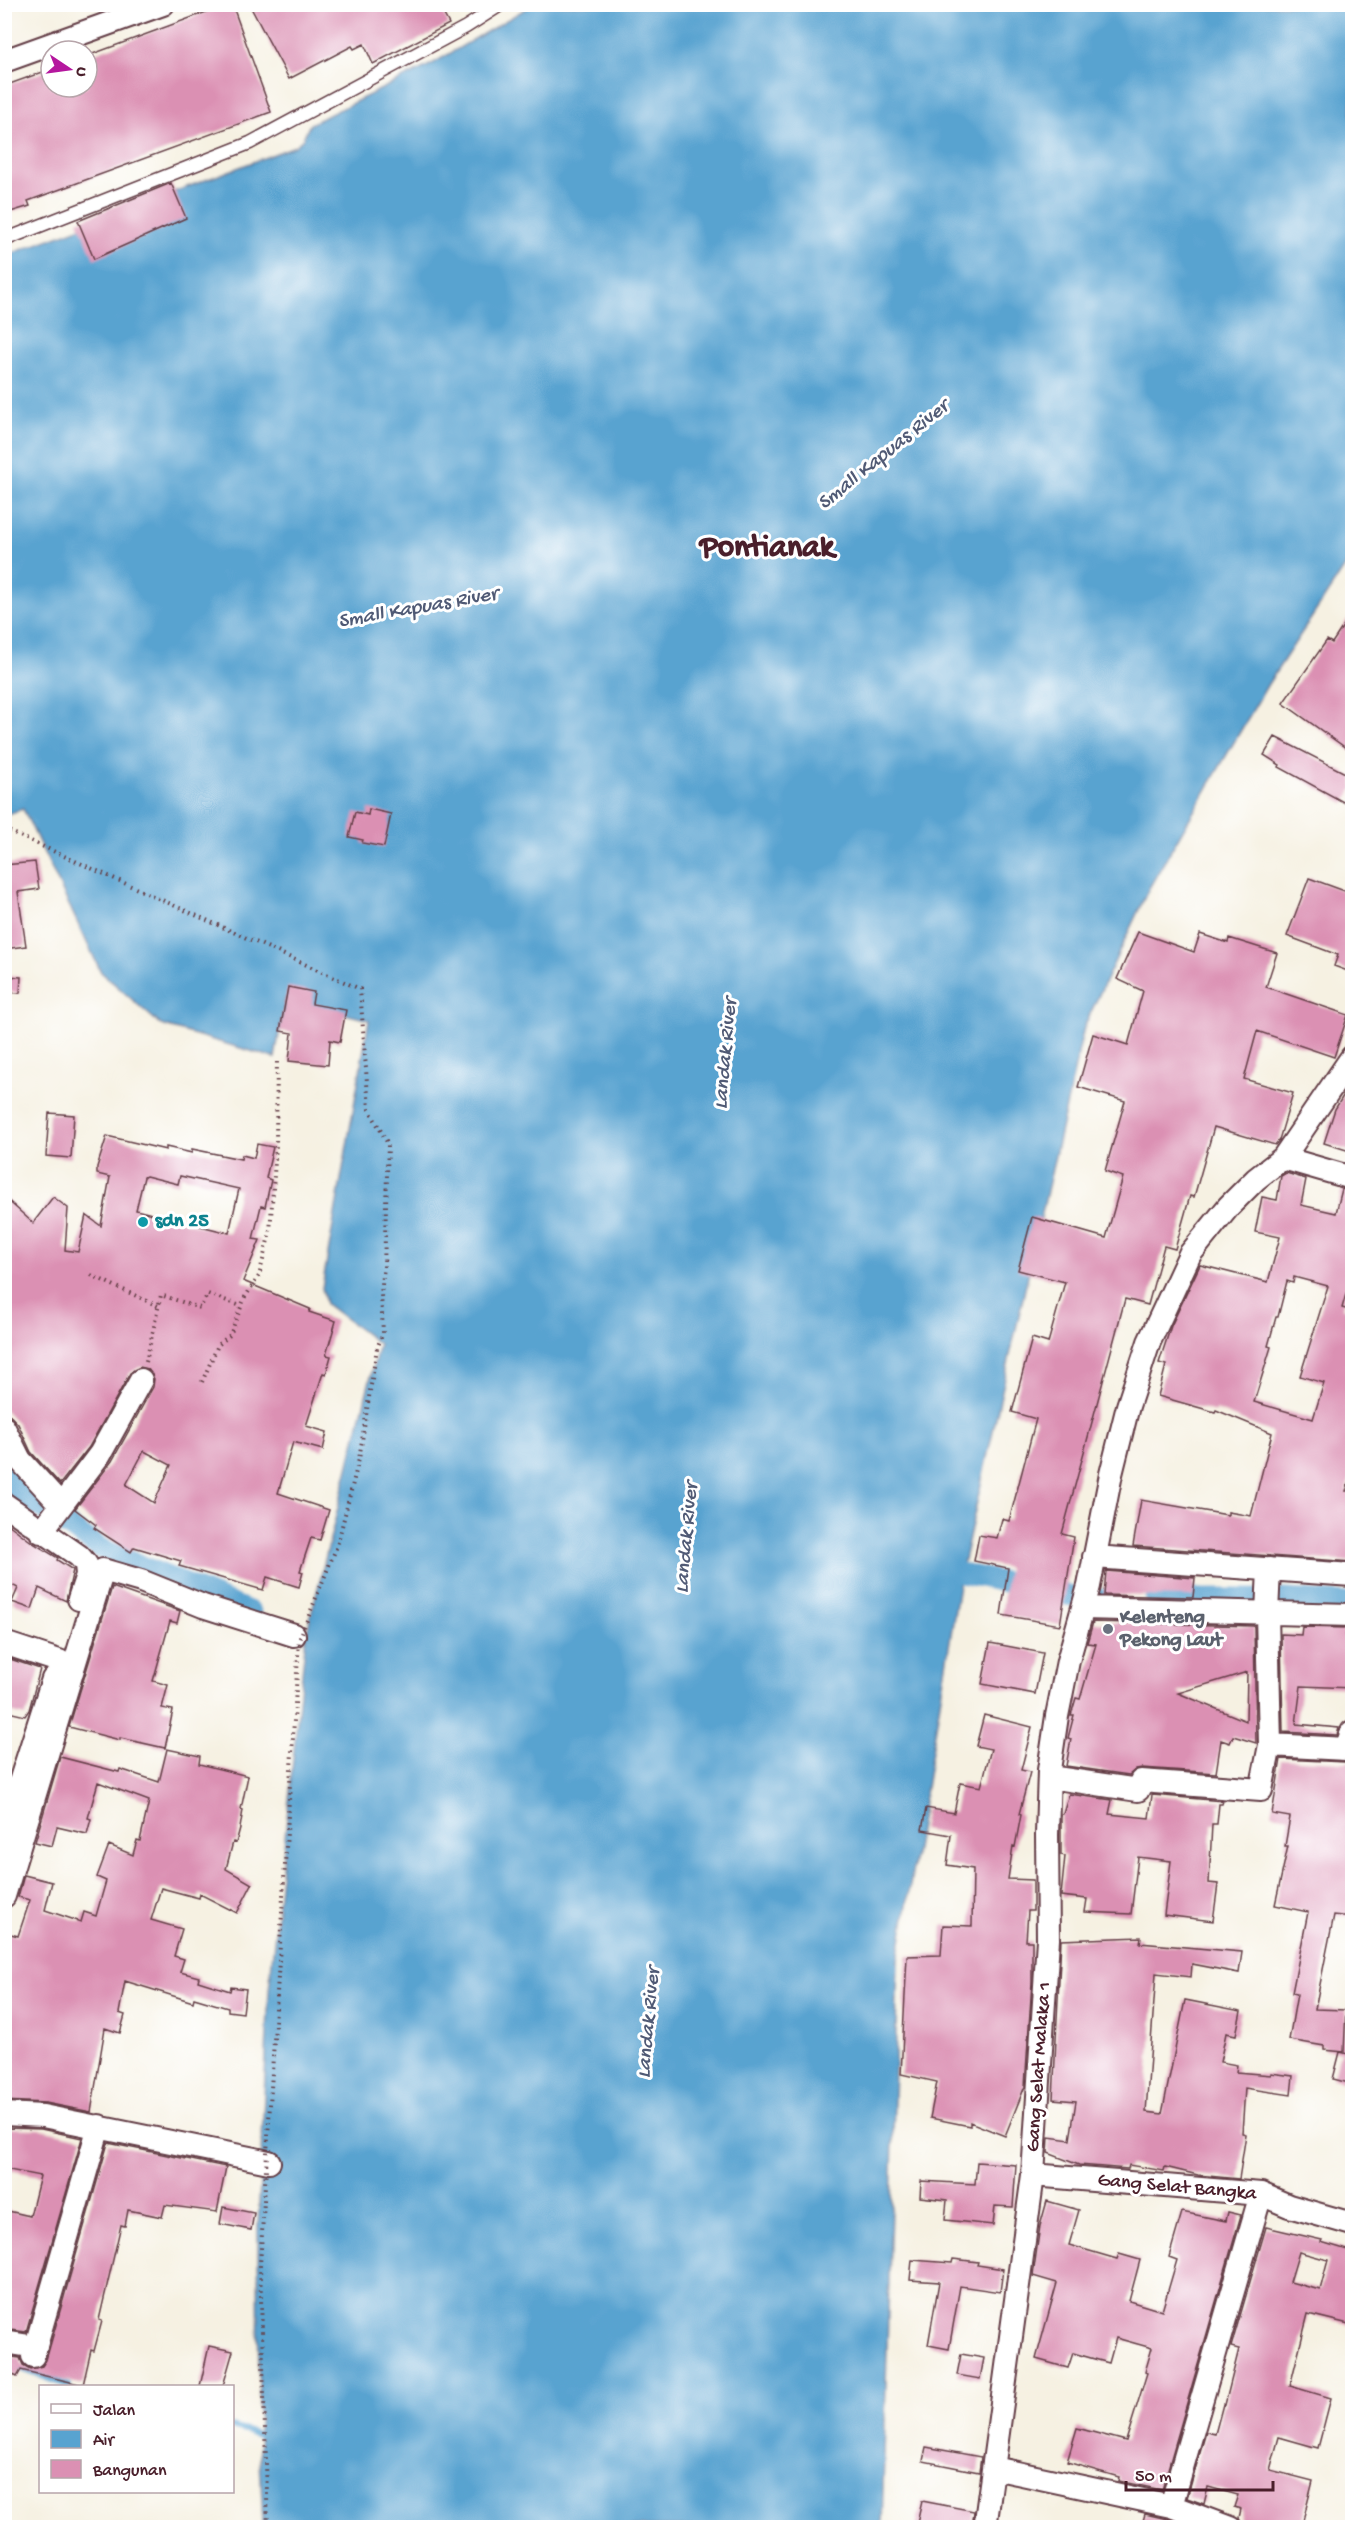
<svg xmlns="http://www.w3.org/2000/svg" width="1357" height="2532" font-family="'Gochi Hand',sans-serif">
<style>
.water{fill:#58a3d0;stroke:#51617e;stroke-width:1.5}
.lines{fill:none;stroke-linecap:round;stroke-linejoin:round}
.stream{stroke:#58a3d0;stroke-width:6}
.canal{stroke:#58a3d0;stroke-width:21}
.building{fill:#db90b3;fill-rule:evenodd}
.lane-casing{stroke:#643e46;stroke-width:15}
.street-casing{stroke:#643e46;stroke-width:26}
.path{stroke:#643e46;stroke-width:4;stroke-dasharray:1.5 4.5;stroke-linecap:butt}
.lane{stroke:#fff;stroke-width:12}
.street{stroke:#fff;stroke-width:22}
.path-bridge{stroke:#643e46;stroke-width:4;stroke-dasharray:1.5 4.5;stroke-linecap:butt}
.culture-dot{fill:#0f9aa8;stroke:#fff;stroke-width:2}
.worship-dot{fill:#6b7280;stroke:#fff;stroke-width:2}
.labels{text-anchor:middle;dominant-baseline:central;stroke-width:6;stroke-linejoin:round;paint-order:stroke}
.culture-label{font-size:20px;font-weight:bold;fill:#0d838f;stroke:#fff;text-anchor:start}
.worship-label{font-size:20px;font-weight:bold;fill:#5b616d;stroke:#fff;text-anchor:start}
.street-label{font-size:20px;fill:#4a1f2b;stroke:#fff}
.water-label{font-size:21px;font-style:italic;fill:#505a75;stroke:#fff}
.town-label{font-size:32px;font-weight:bold;fill:#4a1f2b;stroke:#fff}
</style>
<rect width="100%" height="100%" fill="#fff"/>
<filter id="ink" filterUnits="userSpaceOnUse"><feTurbulence type="fractalNoise" baseFrequency=".0167" numOctaves="2"/><feDisplacementMap in="SourceGraphic" scale="12" xChannelSelector="R" yChannelSelector="G"/><feConvolveMatrix kernelMatrix="1 2 1 2 8 2 1 2 1" color-interpolation-filters="sRGB"/></filter>
<filter id="wash" filterUnits="userSpaceOnUse"><feTurbulence type="fractalNoise" baseFrequency=".008" numOctaves="4" result="noise"/><feDisplacementMap in="SourceGraphic" scale="24" xChannelSelector="R" yChannelSelector="G"/><feGaussianBlur stdDeviation="1.35" result="paint"/><feColorMatrix in="noise" values="0 0 0 0 0 0 0 0 0 0 0 0 0 0 0 0 0 1.4 0 .05"/><feComposite in="paint" operator="in"/></filter>
<g filter="url(#wash)">
<rect width="100%" height="100%" fill="#f6f1e2"/>
<path class="water" d="M 532,5 L 1352,5 L 1352,556 L 1268,684 L 1149,888 L 1084,1027 L 961,1573 L 898,1960 L 882,2527 L 263,2527 L 259,2435 L 258,2226 L 269,1990 L 306,1635 L 379,1344 L 326,1304 L 322,1288 L 369,1020 L 285,999 L 275,1058 L 161,1025 L 101,972 L 23,809 L 5,815 L 5,256 L 295,146 L 302,140 L 310,124 L 432,64 Z"/>
<g class="lines">
<path class="stream" d="M 22,2369 L 69,2386
M 232,2427 L 259,2435"/>
<path class="canal" d="M 4,1459 L 15,1490 L 100,1548 L 251,1612
M 961,1573 L 1086,1599 L 1103,1599
M 1155,1599 L 1287,1599 L 1352,1603"/>
</g>
<g id="blocks">
<path class="building" d="M 228,4 L 232,4 L 271,112 L 28,201 L 30,206 L 4,214 L 4,86 L 51,69 L 51,87 L 87,87 L 87,56 Z
M 249,4 L 438,4 L 449,24 L 373,64 L 364,44 L 354,49 L 352,46 L 289,79 Z
M 171,183 L 186,218 L 94,259 L 78,221 Z
M 1353,611 L 1353,753 L 1283,703 L 1327,640 L 1332,643 Z
M 1275,737 L 1353,777 L 1353,788 L 1345,803 L 1279,767 L 1280,765 L 1264,755 Z
M 369,809 L 391,814 L 384,847 L 362,843 L 363,840 L 349,837 L 355,812 L 368,815 Z
M 35,862 L 39,889 L 18,892 L 26,946 L 4,949 L 4,865 Z
M 1309,878 L 1353,894 L 1353,973 L 1334,966 L 1338,955 L 1287,936 Z
M 1138,932 L 1194,952 L 1200,934 L 1228,943 L 1229,938 L 1277,953 L 1266,987 L 1348,1015 L 1334,1057 L 1257,1031 L 1244,1079 L 1293,1093 L 1279,1140 L 1275,1145 L 1214,1127 L 1194,1197 L 1190,1196 L 1175,1249 L 1164,1246 L 1148,1305 L 1125,1299 L 1062,1534 L 1074,1537 L 1060,1625 L 1001,1615 L 1008,1568 L 974,1561 L 979,1535 L 997,1538 L 1002,1519 L 1009,1521 L 1036,1419 L 1012,1412 L 1032,1338 L 1048,1343 L 1065,1282 L 1018,1270 L 1032,1217 L 1106,1238 L 1123,1177 L 1105,1171 L 1125,1101 L 1078,1087 L 1093,1034 L 1128,1045 L 1143,991 L 1117,979 Z
M 4,976 L 21,977 L 20,993 L 4,992 Z
M 288,987 L 314,992 L 312,1004 L 346,1010 L 340,1042 L 330,1040 L 328,1065 L 289,1061 L 292,1033 L 280,1031 Z
M 1353,1080 L 1353,1152 L 1324,1143 L 1335,1109 Z
M 49,1113 L 74,1115 L 71,1158 L 46,1156 Z
M 107,1136 L 166,1150 L 166,1147 L 192,1153 L 192,1149 L 241,1159 L 242,1155 L 254,1158 L 257,1144 L 273,1147 L 266,1178 L 271,1180 L 265,1207 L 261,1206 L 253,1239 L 260,1240 L 243,1281 L 310,1309 L 309,1312 L 336,1321 L 326,1355 L 331,1356 L 326,1374 L 323,1373 L 306,1426 L 327,1432 L 323,1450 L 293,1442 L 278,1493 L 329,1510 L 320,1540 L 311,1538 L 300,1571 L 303,1572 L 299,1587 L 267,1577 L 263,1590 L 179,1566 L 181,1561 L 134,1547 L 131,1552 L 94,1528 L 96,1525 L 75,1509 L 112,1461 L 153,1387 L 154,1379 L 148,1369 L 140,1367 L 130,1373 L 89,1447 L 60,1484 L 31,1452 L 18,1424 L 4,1409 L 4,1197 L 33,1223 L 53,1197 L 68,1208 L 65,1250 L 78,1252 L 86,1215 L 101,1226 L 110,1177 L 97,1174 L 97,1167 ZM 146,1176 L 178,1184 L 180,1176 L 239,1189 L 229,1233 L 136,1210 L 144,1177 ZM 144,1451 L 171,1465 L 154,1503 L 126,1485 Z
M 1286,1173 L 1306,1179 L 1301,1205 L 1336,1213 L 1342,1189 L 1353,1191 L 1353,1270 L 1342,1308 L 1353,1311 L 1353,1470 L 1346,1491 L 1353,1491 L 1353,1562 L 1133,1546 L 1141,1500 L 1228,1515 L 1228,1512 L 1251,1516 L 1272,1433 L 1216,1410 L 1215,1412 L 1158,1396 L 1166,1365 L 1159,1363 L 1171,1326 L 1200,1265 L 1268,1282 L 1280,1237 L 1255,1232 L 1262,1197 L 1277,1200 L 1281,1176 ZM 1294,1277 L 1328,1286 L 1300,1376 L 1324,1383 L 1313,1419 L 1254,1402 L 1271,1347 L 1268,1346 L 1276,1317 L 1278,1317 L 1287,1281 L 1293,1283 Z
M 4,1521 L 33,1543 L 58,1558 L 57,1560 L 73,1570 L 66,1601 L 39,1588 L 32,1609 L 12,1602 L 18,1588 L 4,1581 Z
M 1106,1571 L 1195,1578 L 1193,1597 L 1104,1595 Z
M 112,1587 L 180,1611 L 177,1623 L 170,1621 L 153,1681 L 168,1685 L 162,1708 L 173,1710 L 165,1748 L 120,1738 L 120,1740 L 69,1727 Z
M 1093,1622 L 1254,1626 L 1256,1743 L 1233,1736 L 1230,1743 L 1221,1740 L 1216,1773 L 1142,1768 L 1136,1769 L 1129,1775 L 1066,1766 L 1071,1739 L 1068,1738 L 1074,1715 L 1071,1715 L 1076,1698 L 1080,1699 L 1096,1644 L 1087,1643 ZM 1247,1672 L 1246,1721 L 1178,1693 Z
M 1302,1627 L 1346,1628 L 1345,1646 L 1353,1647 L 1353,1688 L 1301,1686 L 1296,1724 L 1339,1728 L 1337,1735 L 1283,1732 L 1281,1634 L 1301,1635 Z
M 990,1643 L 1043,1653 L 1035,1694 L 982,1684 Z
M 4,1657 L 40,1669 L 29,1710 L 25,1716 L 4,1711 Z
M 984,1715 L 1032,1727 L 1021,1770 L 1030,1772 L 1019,1814 L 1021,1815 L 1015,1847 L 1013,1846 L 1008,1879 L 1033,1880 L 1033,1911 L 1028,1911 L 1026,1941 L 1032,1941 L 1032,1982 L 1025,2086 L 1005,2136 L 970,2122 L 970,2126 L 930,2118 L 937,2082 L 901,2074 L 907,1956 L 941,1955 L 943,1925 L 972,1926 L 973,1869 L 947,1865 L 951,1835 L 922,1830 L 926,1808 L 954,1813 L 960,1783 L 981,1787 L 991,1749 L 976,1746 Z
M 167,1749 L 200,1756 L 199,1764 L 248,1776 L 241,1809 L 243,1810 L 240,1828 L 236,1843 L 233,1842 L 226,1869 L 252,1884 L 237,1913 L 200,1894 L 199,1898 L 161,1888 L 151,1920 L 182,1929 L 174,1956 L 184,1959 L 180,1972 L 199,1977 L 198,1981 L 230,1991 L 231,1987 L 246,1989 L 243,2013 L 228,2011 L 228,2008 L 194,1998 L 193,2002 L 125,1981 L 119,2013 L 125,2015 L 120,2033 L 105,2028 L 91,2112 L 46,2103 L 4,2101 L 4,1932 L 18,1936 L 30,1900 L 18,1897 L 24,1875 L 52,1882 L 45,1910 L 81,1922 L 84,1912 L 96,1916 L 106,1881 L 97,1877 L 109,1845 L 133,1855 L 137,1840 L 140,1841 L 149,1801 L 98,1782 L 88,1818 L 91,1819 L 87,1834 L 57,1827 L 52,1846 L 35,1842 L 60,1757 L 119,1772 L 120,1769 L 159,1782 Z
M 1281,1759 L 1345,1762 L 1353,1761 L 1353,1917 L 1334,1915 L 1315,2009 L 1346,2010 L 1344,2052 L 1324,2050 L 1324,2046 L 1289,2040 L 1297,1994 L 1292,1993 L 1308,1912 L 1275,1905 L 1288,1846 L 1285,1846 L 1290,1817 L 1272,1814 Z
M 1069,1794 L 1112,1800 L 1109,1814 L 1149,1818 L 1152,1795 L 1223,1801 L 1222,1804 L 1219,1804 L 1217,1824 L 1212,1824 L 1209,1883 L 1218,1884 L 1213,1921 L 1164,1915 L 1171,1861 L 1138,1857 L 1131,1914 L 1085,1912 L 1087,1899 L 1061,1896 L 1065,1856 L 1061,1855 L 1061,1814 L 1063,1814 Z
M 1141,1937 L 1140,1943 L 1242,1952 L 1239,1973 L 1192,1964 L 1191,1977 L 1156,1973 L 1146,2112 L 1162,2114 L 1185,2000 L 1241,2011 L 1236,2035 L 1226,2033 L 1220,2062 L 1237,2065 L 1236,2072 L 1271,2075 L 1271,2073 L 1293,2076 L 1291,2095 L 1245,2088 L 1242,2133 L 1246,2134 L 1239,2179 L 1198,2175 L 1165,2167 L 1164,2171 L 1129,2165 L 1128,2169 L 1079,2165 L 1048,2153 L 1049,2137 L 1070,2140 L 1076,2101 L 1053,2099 L 1061,1940 Z
M 1340,2052 L 1353,2055 L 1353,2084 L 1333,2079 Z
M 4,2128 L 41,2129 L 82,2138 L 26,2332 L 4,2329 L 4,2210 L 30,2216 L 40,2176 L 4,2169 Z
M 108,2143 L 226,2167 L 217,2212 L 165,2205 L 162,2217 L 128,2210 L 125,2226 L 121,2225 L 99,2320 L 102,2321 L 94,2351 L 91,2350 L 83,2385 L 21,2370 L 17,2377 L 4,2370 L 4,2356 L 20,2358 L 23,2365 L 30,2369 L 42,2366 L 46,2360 Z
M 977,2162 L 1016,2165 L 1013,2207 L 995,2206 L 993,2225 L 945,2220 L 947,2200 L 920,2197 L 921,2181 L 975,2184 Z
M 1047,2201 L 1079,2210 L 1069,2245 L 1117,2259 L 1119,2254 L 1140,2260 L 1129,2301 L 1162,2311 L 1177,2260 L 1169,2257 L 1182,2212 L 1226,2221 L 1228,2212 L 1241,2215 L 1162,2490 L 1118,2481 L 1119,2477 L 1067,2462 L 1077,2428 L 1126,2441 L 1147,2373 L 1145,2372 L 1152,2348 L 1116,2338 L 1109,2363 L 1073,2353 L 1068,2368 L 1036,2359 L 1057,2283 L 1033,2276 L 1040,2226 Z
M 223,2207 L 254,2213 L 251,2230 L 220,2224 Z
M 1266,2227 L 1322,2240 L 1321,2242 L 1351,2251 L 1347,2268 L 1353,2269 L 1353,2325 L 1308,2314 L 1290,2386 L 1331,2398 L 1318,2448 L 1279,2437 L 1270,2470 L 1313,2481 L 1301,2528 L 1243,2528 L 1239,2518 L 1241,2509 L 1234,2507 L 1238,2495 L 1208,2487 L 1204,2504 L 1187,2498 L 1206,2432 L 1215,2434 L 1223,2404 L 1225,2405 L 1239,2349 L 1231,2347 ZM 1299,2252 L 1328,2260 L 1320,2290 L 1290,2282 Z
M 953,2259 L 978,2262 L 977,2265 L 1003,2269 L 1000,2292 L 960,2286 L 949,2349 L 928,2345 L 939,2282 L 910,2280 L 912,2260 L 952,2263 Z
M 209,2346 L 233,2351 L 223,2386 L 200,2386 Z
M 961,2354 L 984,2358 L 980,2379 L 957,2375 Z
M 926,2447 L 981,2457 L 979,2472 L 923,2461 Z
M 922,2501 L 974,2511 L 972,2528 L 916,2528 Z
M 1145,2514 L 1167,2519 L 1189,2528 L 1141,2528 Z"/>
</g>
</g>
<g filter="url(#ink)">
<use href="#blocks" fill-opacity="0" stroke="#643e46" stroke-width="1.5"/>
<g class="lines">
<g class="lane-casing">
<path id="lane" d="M 4,240 L 250,143 L 466,27 L 502,4"/>
</g>
<g class="street-casing">
<path id="street" d="M 4,61 L 163,4
M 1283,1158 L 1352,1178
M 4,1428 L 20,1460 L 61,1505
M 4,1504 L 79,1556 L 86,1564 L 87,1575 L 79,1599
M 41,1532 L 100,1454 L 141,1380
M 1094,1557 L 1352,1575
M 1083,1608 L 1352,1615
M 4,1643 L 59,1661
M 1270,1745 L 1346,1749 L 1352,1732
M 1049,1777 L 1138,1790 L 1141,1781 L 1261,1790 L 1270,1745 L 1267,1613 L 1269,1569
M 4,1832 L 53,1679
M 4,1896 L 103,1570 L 141,1581 L 203,1606 L 294,1635
M 4,2114 L 43,2116 L 269,2162
M 1033,2175 L 1261,2194 L 1289,2206 L 1352,2224
M 4,2342 L 36,2347
M 33,2356 L 99,2126
M 994,2468 L 1171,2506 L 1230,2528
M 1171,2506 L 1261,2194
M 985,2528 L 1033,2175 L 1048,1939 L 1047,1835 L 1049,1770 L 1057,1716 L 1068,1661 L 1089,1586 L 1111,1474 L 1128,1406 L 1149,1342 L 1190,1254 L 1229,1206 L 1256,1179 L 1283,1158 L 1352,1057"/>
</g>
<path class="path" d="M 91,1275 L 158,1306
M 146,1362 L 161,1295 L 200,1308 L 208,1294 L 241,1306
M 202,1382 L 218,1345 L 230,1335 L 245,1297 L 259,1276 L 270,1232 L 276,1146 L 277,1059"/>
<use href="#lane" class="lane"/>
<use href="#street" class="street"/>
<path class="path-bridge" d="M 4,829 L 360,989 L 369,1109 L 388,1144 L 384,1267 L 381,1294 L 383,1333 L 377,1348 L 359,1459 L 337,1546 L 299,1640 L 260,2265 L 268,2528"/>
</g>
</g>
<circle class="culture-dot" cx="143" cy="1222" r="6"/>
<circle class="worship-dot" cx="1108" cy="1629" r="6"/>
<g class="labels">
<g class="culture-label">
<text x="155" y="1222">sdn 25</text>
</g>
<g class="worship-label">
<text x="1120" y="1618">Kelenteng<tspan x="1120" dy="23">Pekong Laut</tspan></text>
</g>
<g class="street-label">
<text transform="translate(1040 2067) rotate(-86)">Gang Selat Malaka 1</text>
<text transform="translate(1177 2188) rotate(5)">Gang Selat Bangka</text>
</g>
<g class="water-label">
<text transform="translate(884 456) rotate(-39)">Small Kapuas River</text>
<text transform="translate(418 609) rotate(-10)">Small Kapuas River</text>
<text transform="translate(727 1054) rotate(-85)">Landak River</text>
<text transform="translate(688 1538) rotate(-85)">Landak River</text>
<text transform="translate(650 2023) rotate(-85)">Landak River</text>
</g>
<g class="town-label">
<text x="767" y="549">Pontianak</text>
</g>
</g>
<rect width="1357" height="2532" fill="none" stroke="#fff" stroke-width="24"/>
<rect x="39" y="2385" width="195" height="108" fill="#ffffff" stroke="#b7a5aa" stroke-width="1.5"/>
<rect x="51" y="2404" width="30" height="9" fill="#ffffff" stroke="#b7a5aa" stroke-width="1.5"/>
<text x="93" y="2415" font-size="18" fill="#4a1f2b">Jalan</text>
<rect x="51" y="2430" width="30" height="18" fill="#58a3d0" stroke="#b7a5aa" stroke-width="1.5"/>
<text x="93" y="2445" font-size="18" fill="#4a1f2b">Air</text>
<rect x="51" y="2460" width="30" height="18" fill="#db90b3" stroke="#b7a5aa" stroke-width="1.5"/>
<text x="93" y="2475" font-size="18" fill="#4a1f2b">Bangunan</text>
<g transform="translate(69 69) rotate(103)"><circle r="28" fill="#ffffff" stroke="#b7a5aa" stroke-width="1.5"/>
<path d="M0-4.5L10 22L0 15L-10 22Z" fill="#b5179e"/>
<text y="-9" font-size="16" font-weight="bold" text-anchor="middle" fill="#4a1f2b">U</text>
</g>
<path d="M1126 2481v9h147v-9" fill="none" stroke="#4a1f2b" stroke-width="3"/>
<text x="1135" y="2481" font-size="18" fill="#4a1f2b" stroke="#ffffff" stroke-width="4.5" paint-order="stroke">50 m</text>
</svg>
